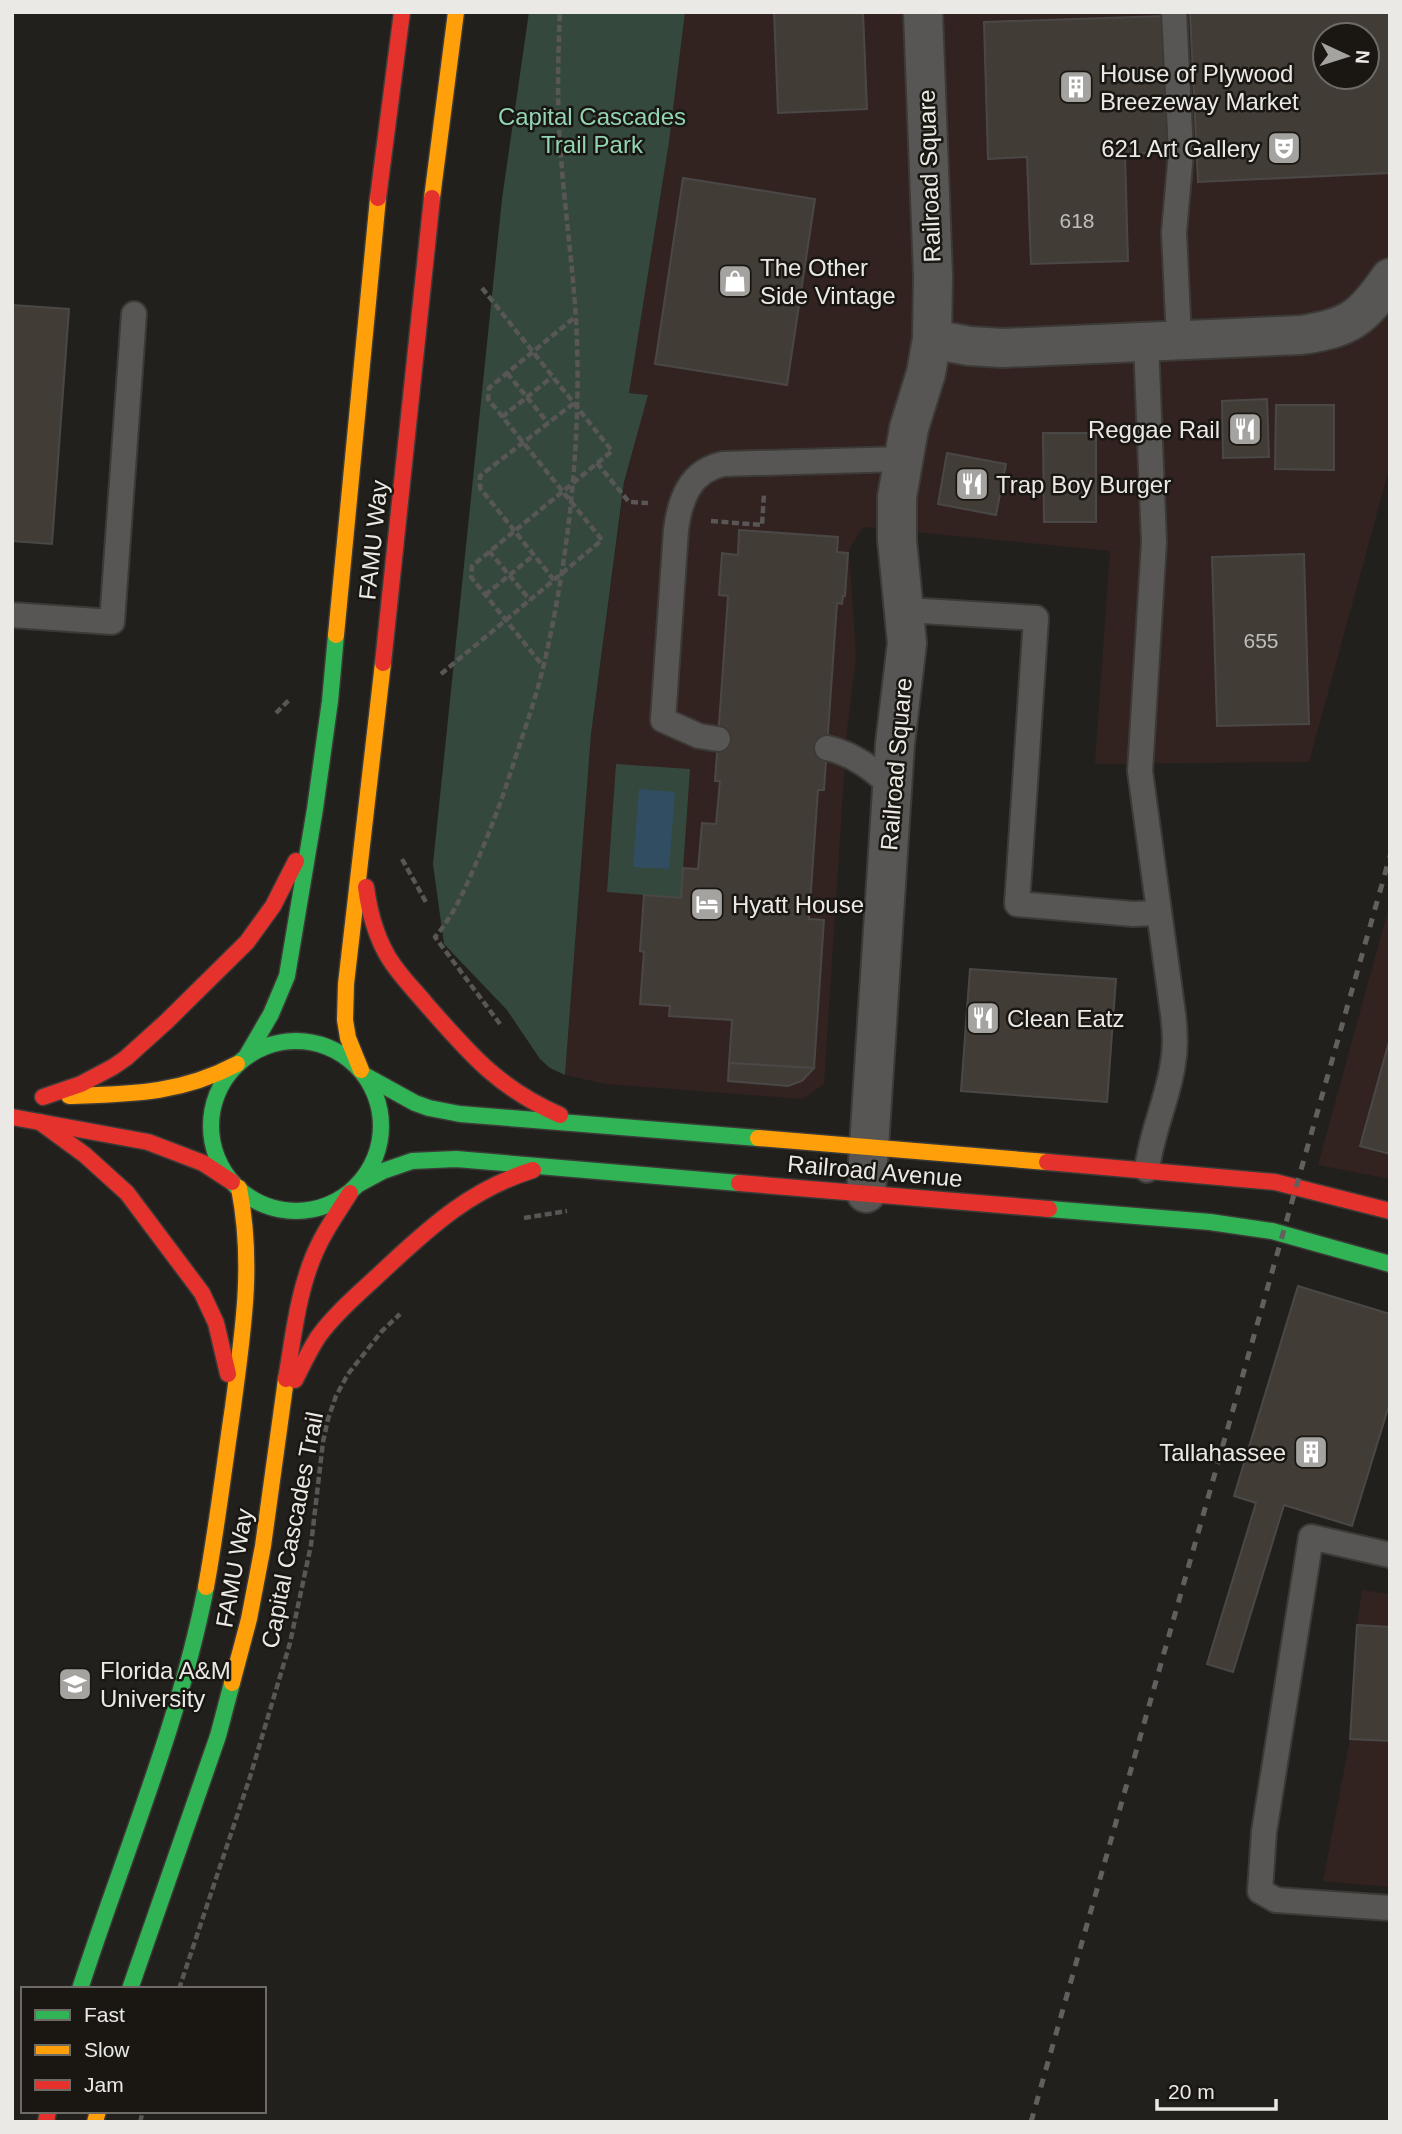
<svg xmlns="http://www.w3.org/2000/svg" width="1402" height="2134" font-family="Arial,sans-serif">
	<rect width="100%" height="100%" fill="#22201d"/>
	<g fill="#322220" fill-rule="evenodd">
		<path d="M685 12H1390V466L1309 762 1095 764 1110 551 863 527 849 549 856 657 847 731 824 1084 803 1099 605 1084 565 1075 591 734 625 479 647 395 629 393 669 142ZM1325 35H1367V77H1325Z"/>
		<polygon points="1390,903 1390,1179 1318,1165"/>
		<polygon points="1362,1590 1390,1594 1390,1887 1323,1881 1350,1739 1357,1625"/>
	</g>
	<g fill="#35483e">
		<polygon points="529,12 685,12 669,142 629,393 648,395 624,482 591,734 565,1075 550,1068 540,1059 507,1010 444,944 433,864 502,199"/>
		<polygon points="616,764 690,769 681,898 607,892"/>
	</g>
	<polygon fill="#314d62" points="639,789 675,792 669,869 633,867"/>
	<g fill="#423c37" stroke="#4a4846" stroke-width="2" fill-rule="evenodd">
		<polygon points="774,12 863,12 867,109 778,113"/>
		<path d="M1190 12H1390V173L1198 182ZM1325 35H1367V77H1325Z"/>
		<polygon points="1163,16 1168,152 1125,154 1128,261 1031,264 1027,157 988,159 984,22"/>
		<polygon points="683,178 815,199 787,385 655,364"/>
		<polygon points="12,305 69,309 52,544 12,541"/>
		<polygon points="1267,399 1269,457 1223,458 1222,401"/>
		<polygon points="1276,405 1334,405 1334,470 1275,469"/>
		<polygon points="1043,433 1096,433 1096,522 1044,522"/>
		<polygon points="947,453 1006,464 996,515 938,504"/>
		<polygon points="739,530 838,537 837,552 848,553 845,596 843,596 842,604 837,603 824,790 818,790 809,919 824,920 814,1068 729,1063 732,1020 669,1016 670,1006 640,1004 644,952 640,951 644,895 681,898 683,868 698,869 702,823 716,824 720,781 715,781 728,596 719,595 722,553 738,555"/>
		<polygon points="1304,554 1309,724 1217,726 1212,557"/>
		<polygon points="970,969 1116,979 1107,1102 961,1091"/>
		<polygon points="1390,1038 1390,1154 1360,1146"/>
		<polygon points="729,1063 814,1068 802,1081 788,1086 728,1081"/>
		<polygon points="1298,1286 1390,1314 1390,1402 1352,1526 1284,1505 1233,1672 1207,1664 1256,1503 1234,1496"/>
		<polygon points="1357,1625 1390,1627 1390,1741 1350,1739"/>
	</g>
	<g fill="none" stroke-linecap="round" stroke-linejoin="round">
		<g stroke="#3c3a37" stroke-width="28">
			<g id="lane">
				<polyline points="1174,12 1181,153 1174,232 1179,341"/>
				<path d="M1146 342 1154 542 1140 771 1173 1014C1175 1030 1176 1047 1173 1063 1168 1099 1151 1133 1147 1170"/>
				<polyline points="906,610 1036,618 1017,904 1133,914 1159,913"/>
				<polyline points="12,615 112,622 134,314"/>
				<path d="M718 739 699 736 663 720 676 530C680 499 690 471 723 464L902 459"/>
				<path d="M827 748C854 754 872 769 892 786"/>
				<polyline points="1390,1555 1311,1537 1264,1832 1260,1891 1276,1900 1390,1908"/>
			</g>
		</g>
		<g stroke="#3c3a37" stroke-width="42">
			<g id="street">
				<path d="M932 339 969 346 1003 348 1301 335C1349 328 1362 319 1390 278"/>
				<polyline points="866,1193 895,744 907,643 897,540 897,497 909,428 926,373 932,339 933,276 923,12"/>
			</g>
		</g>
		<g stroke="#3c3a37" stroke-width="19">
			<g id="fast">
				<circle cx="296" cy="1126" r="85"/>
				<polyline points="246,1057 271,1014 287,976 315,809 330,701 336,635"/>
				<polyline points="366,1076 415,1103 429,1108 460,1114 758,1138"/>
				<polyline points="357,1185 383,1171 412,1161 456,1159 739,1183"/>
				<polyline points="1049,1209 1210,1222 1272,1231 1390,1264"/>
				<path d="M80 1989C123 1856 179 1725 206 1587"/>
				<polyline points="130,1989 218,1736 232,1683"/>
			</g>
		</g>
		<g stroke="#3c3a37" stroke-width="19">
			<g id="slow">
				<polyline points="432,198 456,12"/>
				<polyline points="336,635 378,198"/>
				<polyline points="361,1070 348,1038 345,1020 346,984 383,663"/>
				<path d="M69 1096C131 1094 180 1094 237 1064"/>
				<polyline points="758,1138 1047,1162"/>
				<path d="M206 1587C217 1527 224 1467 233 1407 243 1331 254 1264 239 1188"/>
				<polyline points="232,1683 249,1619 263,1546 286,1379"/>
				<polyline points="95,2122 98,2111"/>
			</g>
		</g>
		<g stroke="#3c3a37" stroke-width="19">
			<g id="jam">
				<polyline points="378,198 402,12"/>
				<polyline points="383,663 432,198"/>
				<path d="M366 887C369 910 375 933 386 953 396 972 412 987 426 1004 469 1053 498 1088 560 1115"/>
				<polyline points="43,1097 81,1084 113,1067 126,1058 167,1021 247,942 273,906 296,861"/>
				<polyline points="12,1117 148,1142 203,1163 232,1182"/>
				<polyline points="40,1122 85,1155 127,1193 202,1293 216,1323 228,1374"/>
				<polyline points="1047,1162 1275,1182 1390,1211"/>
				<polyline points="739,1183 1049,1209"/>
				<path d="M286 1379C293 1340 297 1298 312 1260 321 1236 336 1215 350 1193"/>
				<path d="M295 1380C302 1366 309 1351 318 1337 337 1311 363 1290 386 1268 432 1225 472 1189 533 1170"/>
				<polyline points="46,2122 48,2111"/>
			</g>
		</g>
		<g stroke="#585756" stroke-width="4.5" stroke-dasharray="7 3.5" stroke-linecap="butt">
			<polyline points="482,288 612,451 472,566 471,577 543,666"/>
			<polyline points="507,373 548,423"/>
			<polyline points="502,417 552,377"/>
			<polyline points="597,463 629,502 648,503"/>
			<polyline points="711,521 762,525 764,494"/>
			<polyline points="489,551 530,600"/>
			<polyline points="554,580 480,488 480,476 574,403"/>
			<polyline points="485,595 534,555"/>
			<polyline points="441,674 602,540 488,399 489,388 575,317"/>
			<polyline points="276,713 289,700"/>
			<polyline points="402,859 427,904"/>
			<path d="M500 1024 435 937C453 916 463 893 474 868 489 834 502 800 513 765 524 731 536 698 544 664 570 552 582 432 576 318 572 260 564 202 560 144 557 100 558 56 560 12"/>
			<polyline points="524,1218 567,1211"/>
			<polyline points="179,1989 250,1777 290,1643 311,1545 323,1442 328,1419 336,1396 348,1374 382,1331 400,1314"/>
			<polyline points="140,2122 143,2111"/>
		</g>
		<use href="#lane" stroke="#585654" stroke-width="24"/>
		<use href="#street" stroke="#585654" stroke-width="38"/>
		<use href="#fast" stroke="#30b455" stroke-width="16"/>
		<use href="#slow" stroke="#ff9f0a" stroke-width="16"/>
		<use href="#jam" stroke="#e5322d" stroke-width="16"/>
		<polyline stroke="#61605e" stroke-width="5" stroke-dasharray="9 9" stroke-linecap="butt" points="1031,2122 1390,856"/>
	</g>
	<defs>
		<g id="building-square" transform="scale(1.75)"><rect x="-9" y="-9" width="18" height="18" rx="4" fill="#a5a3a0" stroke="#1a1712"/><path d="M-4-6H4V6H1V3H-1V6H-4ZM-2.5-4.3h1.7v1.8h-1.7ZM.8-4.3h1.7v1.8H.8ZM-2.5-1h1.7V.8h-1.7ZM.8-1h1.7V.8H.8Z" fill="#fff"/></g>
		<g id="theatre-square" transform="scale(1.75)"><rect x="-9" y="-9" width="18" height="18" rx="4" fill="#a5a3a0" stroke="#1a1712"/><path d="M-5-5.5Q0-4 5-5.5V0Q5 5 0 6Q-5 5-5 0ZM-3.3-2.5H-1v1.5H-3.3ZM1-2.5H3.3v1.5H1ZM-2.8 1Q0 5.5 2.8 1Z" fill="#fff"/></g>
		<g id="shop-square" transform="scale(1.75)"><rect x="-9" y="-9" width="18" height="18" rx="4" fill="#a5a3a0" stroke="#1a1712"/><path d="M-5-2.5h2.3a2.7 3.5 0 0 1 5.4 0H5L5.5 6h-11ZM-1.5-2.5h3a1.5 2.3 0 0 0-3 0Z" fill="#fff"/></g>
		<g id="restaurant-square" transform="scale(1.75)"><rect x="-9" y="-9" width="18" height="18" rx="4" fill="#a5a3a0" stroke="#1a1712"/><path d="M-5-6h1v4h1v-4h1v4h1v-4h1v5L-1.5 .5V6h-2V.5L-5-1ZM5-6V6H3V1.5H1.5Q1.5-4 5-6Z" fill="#fff"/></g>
		<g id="hotel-square" transform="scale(1.75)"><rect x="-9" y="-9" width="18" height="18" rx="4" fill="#a5a3a0" stroke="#1a1712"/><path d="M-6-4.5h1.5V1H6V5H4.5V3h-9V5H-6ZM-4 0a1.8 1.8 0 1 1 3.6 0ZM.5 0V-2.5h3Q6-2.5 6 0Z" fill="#fff"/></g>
		<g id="university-square" transform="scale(1.75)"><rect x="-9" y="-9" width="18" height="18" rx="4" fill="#a5a3a0" stroke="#1a1712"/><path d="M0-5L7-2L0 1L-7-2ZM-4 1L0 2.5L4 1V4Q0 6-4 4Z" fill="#fff"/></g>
	</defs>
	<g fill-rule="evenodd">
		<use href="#building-square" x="1076" y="87"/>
		<use href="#theatre-square" x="1284" y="148"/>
		<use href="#shop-square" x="735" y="281"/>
		<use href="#restaurant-square" x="1245" y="429"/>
		<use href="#restaurant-square" x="972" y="484"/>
		<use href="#hotel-square" x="707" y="904"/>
		<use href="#restaurant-square" x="983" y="1018"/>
		<use href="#building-square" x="1311" y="1452"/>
		<use href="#university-square" x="75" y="1684"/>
	</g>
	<g text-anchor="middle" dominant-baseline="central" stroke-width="5" stroke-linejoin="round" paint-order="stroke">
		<g font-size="21" fill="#c1beba">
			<text x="1077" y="220">618</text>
			<text x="1261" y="640">655</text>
		</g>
		<g font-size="24" fill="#ebe9e6" stroke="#1a1712" text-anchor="start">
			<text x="1100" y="73">House of Plywood<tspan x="1100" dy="28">Breezeway Market</tspan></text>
			<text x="1260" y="148" text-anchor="end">621 Art Gallery</text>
			<text x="760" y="267">The Other<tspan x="760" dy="28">Side Vintage</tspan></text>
			<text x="1220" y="429" text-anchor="end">Reggae Rail</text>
			<text x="996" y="484">Trap Boy Burger</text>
			<text x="732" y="904">Hyatt House</text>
			<text x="1007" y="1018">Clean Eatz</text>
			<text x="1286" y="1452" text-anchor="end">Tallahassee</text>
			<text x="100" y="1670">Florida A&amp;M<tspan x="100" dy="28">University</tspan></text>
		</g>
		<g font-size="24" fill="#92d5b3" stroke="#1a1712">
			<text x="592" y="116">Capital Cascades<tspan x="592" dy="28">Trail Park</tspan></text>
		</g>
		<g font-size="24" fill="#ebe9e6" stroke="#1a1712">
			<text transform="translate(929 176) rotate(-92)">Railroad Square</text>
			<text transform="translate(373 540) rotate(-84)">FAMU Way</text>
			<text transform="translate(896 764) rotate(-85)">Railroad Square</text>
			<text transform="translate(875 1171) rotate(5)">Railroad Avenue</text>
			<text transform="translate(292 1530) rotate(-79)">Capital Cascades Trail</text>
			<text transform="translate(234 1568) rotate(-80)">FAMU Way</text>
		</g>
	</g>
	<rect width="1402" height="2134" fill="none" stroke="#ebe9e6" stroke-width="28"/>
	<rect x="21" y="1987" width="245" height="126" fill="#1a1712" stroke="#6e6b67" stroke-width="2"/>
	<rect x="35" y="2010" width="35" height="10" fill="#30b455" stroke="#6e6b67" stroke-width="2"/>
	<text x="84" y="2022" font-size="21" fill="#ebe9e6">Fast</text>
	<rect x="35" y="2045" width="35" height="10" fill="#ff9f0a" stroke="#6e6b67" stroke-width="2"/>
	<text x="84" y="2057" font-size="21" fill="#ebe9e6">Slow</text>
	<rect x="35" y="2080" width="35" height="10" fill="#e5322d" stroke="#6e6b67" stroke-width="2"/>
	<text x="84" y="2092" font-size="21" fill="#ebe9e6">Jam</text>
	<g transform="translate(1346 56) rotate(94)"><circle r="33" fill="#1a1712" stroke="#6e6b67" stroke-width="2"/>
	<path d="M0-5L12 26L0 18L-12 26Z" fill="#a5a3a0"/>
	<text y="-10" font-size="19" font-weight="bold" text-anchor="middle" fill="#ebe9e6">N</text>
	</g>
	<path d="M1157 2099v10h119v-10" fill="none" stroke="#ebe9e6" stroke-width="3.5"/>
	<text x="1168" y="2099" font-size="21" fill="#ebe9e6" stroke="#1a1712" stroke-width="5" paint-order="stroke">20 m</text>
</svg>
